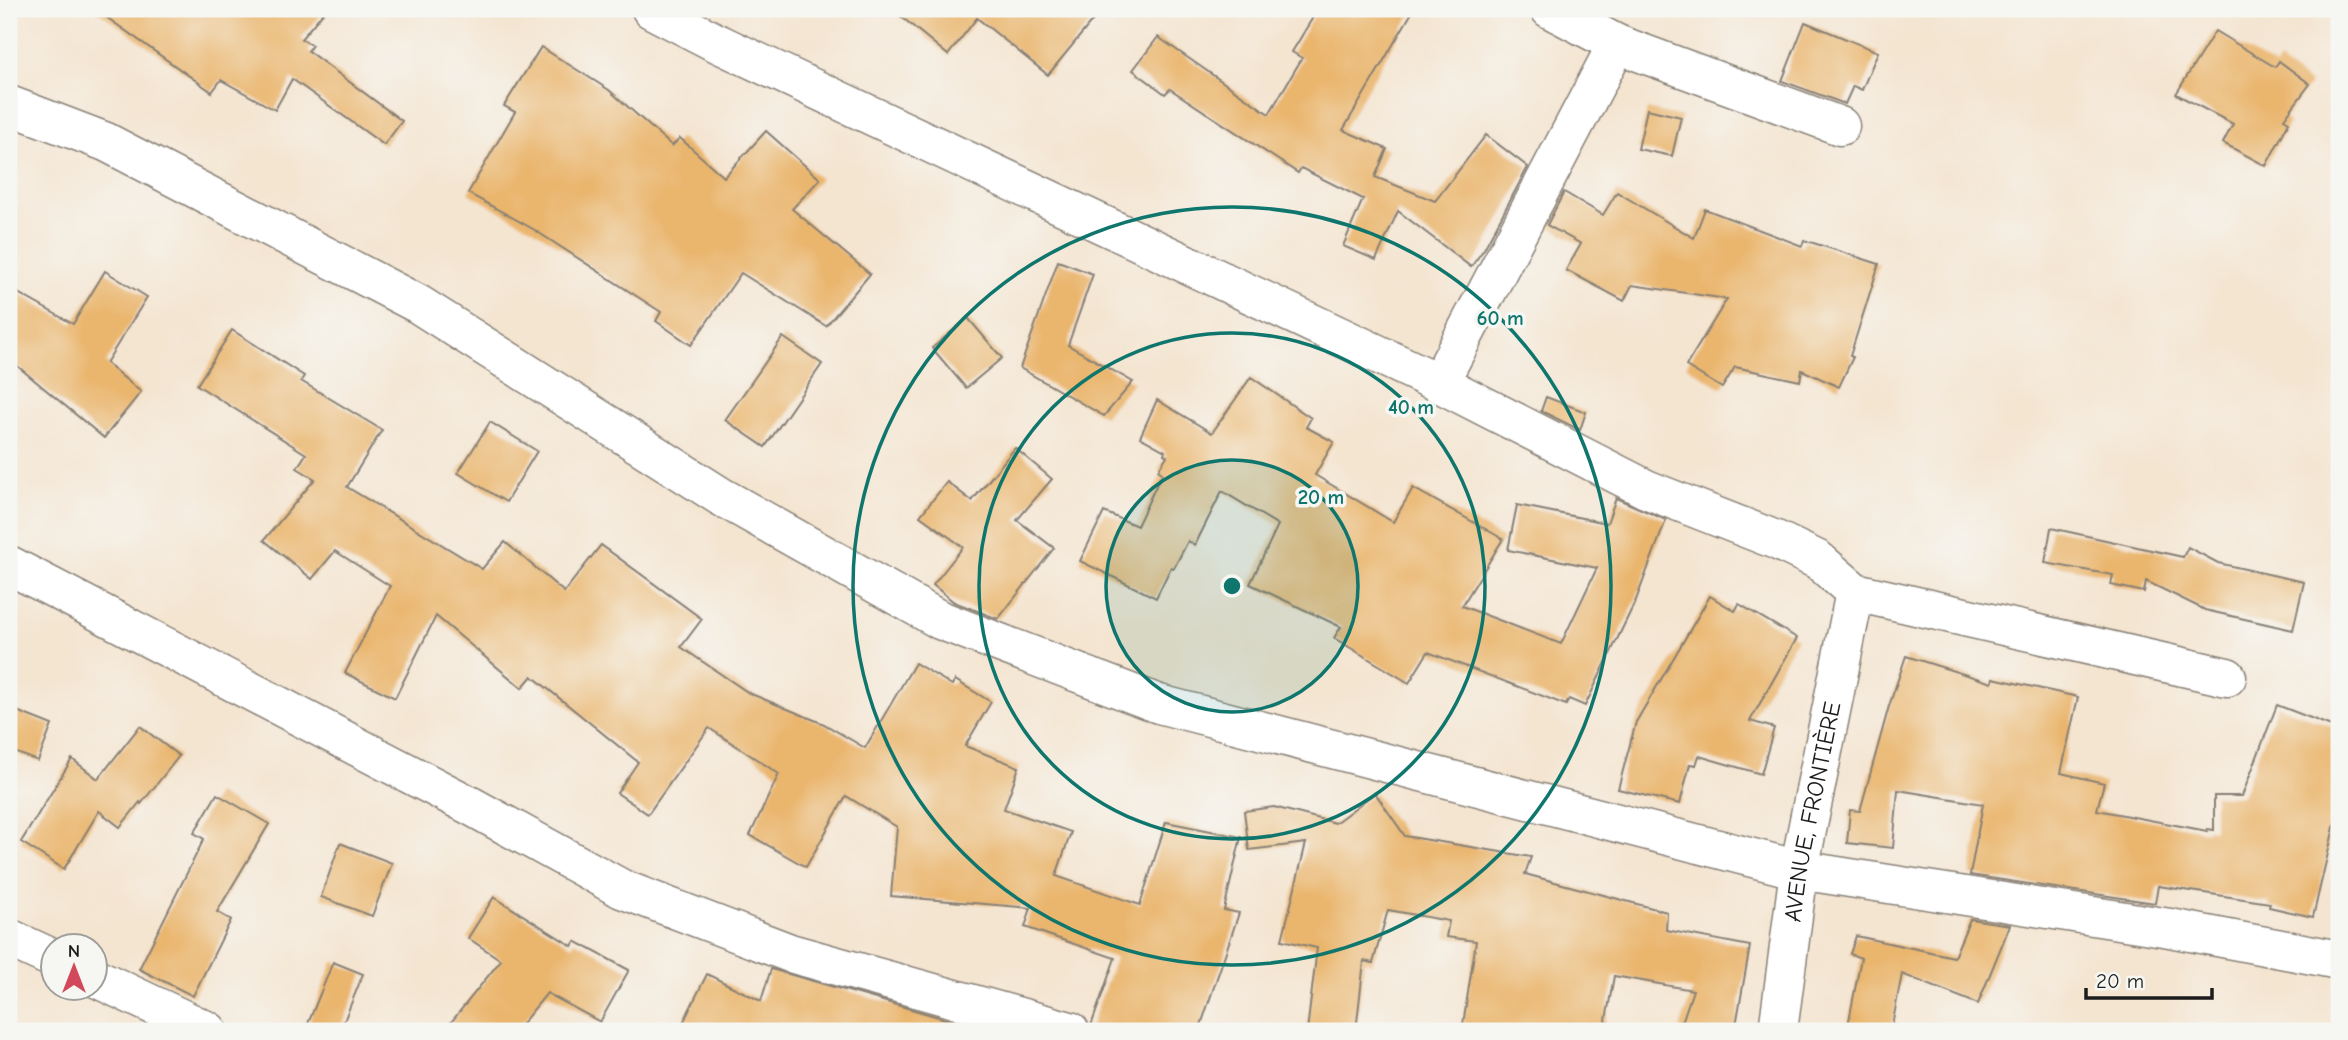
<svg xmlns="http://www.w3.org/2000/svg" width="2348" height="1040" font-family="'Comic Neue',sans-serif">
	<rect width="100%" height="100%" fill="#f6f6f2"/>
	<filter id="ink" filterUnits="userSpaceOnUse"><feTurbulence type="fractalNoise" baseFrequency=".0143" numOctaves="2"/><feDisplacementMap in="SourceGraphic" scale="14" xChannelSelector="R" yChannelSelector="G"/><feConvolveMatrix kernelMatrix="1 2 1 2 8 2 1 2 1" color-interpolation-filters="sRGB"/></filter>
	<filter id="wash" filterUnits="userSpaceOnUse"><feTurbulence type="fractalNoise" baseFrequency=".00686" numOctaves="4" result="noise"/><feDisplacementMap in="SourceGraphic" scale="28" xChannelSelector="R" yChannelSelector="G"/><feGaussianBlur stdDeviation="1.57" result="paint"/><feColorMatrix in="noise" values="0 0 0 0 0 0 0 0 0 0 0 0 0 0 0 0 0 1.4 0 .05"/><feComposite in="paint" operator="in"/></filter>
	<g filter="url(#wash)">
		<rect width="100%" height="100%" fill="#f4e5d1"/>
		<g id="blocks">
			<g fill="#eab66e">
				<polygon points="95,9 326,9 301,39 312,45 308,51 402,121 384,145 292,79 275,110 221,80 212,92"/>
				<polygon points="892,9 1102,9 1048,75 977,18 948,55"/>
				<polygon points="1318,9 1414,9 1343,130 1387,149 1375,177 1435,201 1486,135 1528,167 1484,249 1471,267 1398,211 1376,260 1343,246 1363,199 1301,168 1298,173 1170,89 1165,94 1133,70 1158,37 1269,114 1302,58 1292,52"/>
				<polygon points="1805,22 1878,52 1862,90 1853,86 1845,104 1782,81"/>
				<polygon points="2215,31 2275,67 2279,61 2310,84 2284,119 2289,122 2266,166 2223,143 2233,124 2176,94"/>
				<polygon points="541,47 609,90 672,146 680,138 724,177 766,131 820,179 792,209 870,274 826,326 741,273 691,345 656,321 661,312 533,229 468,193 515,112 504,106"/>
				<polygon points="1647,109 1681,117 1672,156 1638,149"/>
				<polygon points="1564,192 1603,215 1617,192 1694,238 1705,209 1802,246 1804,240 1879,264 1850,356 1853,357 1839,387 1802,370 1800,381 1735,367 1722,388 1686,366 1727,299 1632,285 1624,301 1566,270 1581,244 1547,225"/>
				<polygon points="1058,261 1093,274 1068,345 1133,382 1104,416 1020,368"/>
				<polygon points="105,271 147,297 106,363 141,392 104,438 9,359 9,288 73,324"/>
				<polygon points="968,318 1002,358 966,388 932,348"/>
				<polygon points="232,330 304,376 301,381 382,430 347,487 482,569 505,542 564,592 601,545 702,619 681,647 749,693 824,724 865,748 915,663 952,685 955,680 991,702 965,746 1019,767 1004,809 1071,832 1056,876 1140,905 1166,822 1241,837 1224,910 1239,913 1199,1031 1091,1031 1091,1026 1115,958 1025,927 1031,908 891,896 897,827 846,796 806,867 750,835 779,774 709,728 648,814 617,793 638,762 532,676 522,688 436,616 395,698 345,673 390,586 335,551 312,579 264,540 315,479 297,468 306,454 197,385"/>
				<polygon points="783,337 822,364 765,447 725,420"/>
				<polygon points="1251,377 1311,418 1306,427 1334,442 1315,475 1393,522 1413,488 1503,539 1462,606 1561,644 1597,568 1508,550 1517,505 1607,523 1616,498 1666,520 1636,600 1585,706 1569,699 1566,705 1428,652 1409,683 1334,638 1341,627 1250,584 1278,525 1222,491 1195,545 1188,541 1174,568 1171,567 1156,598 1080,561 1104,512 1137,526 1162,473 1158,470 1167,456 1164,454 1165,451 1140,437 1157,400 1212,433"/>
				<polygon points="1546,397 1586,412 1580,430 1541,411"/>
				<polygon points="490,422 537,451 506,502 458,473"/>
				<polygon points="1015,448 1052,479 1017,520 1054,548 998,619 954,602 933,585 963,547 920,516 947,482 972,501"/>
				<polygon points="2051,528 2183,557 2188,547 2218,563 2304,582 2293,630 2205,610 2146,581 2144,592 2111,585 2113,575 2045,563"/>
				<polygon points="1710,596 1735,611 1739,604 1797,638 1750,721 1774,728 1761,774 1699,756 1696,765 1690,764 1680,804 1618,789 1636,722"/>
				<polygon points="1906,656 1992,683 1993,678 2078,697 2061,773 2104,783 2097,810 2207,831 2207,829 2214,830 2214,796 2242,796 2277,705 2339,729 2339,806 2313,917 2269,907 2270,903 2158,886 2155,903 1970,875 1983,804 1898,790 1893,848 1847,843 1850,810 1860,811 1889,706"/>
				<polygon points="9,708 52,725 38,761 9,750"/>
				<polygon points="140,726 179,756 141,804 140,802 120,827 99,811 64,869 21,842 72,759 98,779"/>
				<polygon points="1375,793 1405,836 1531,857 1525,874 1667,912 1666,930 1750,946 1735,1031 1679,1031 1693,990 1614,976 1604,1031 1462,1031 1476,941 1446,937 1449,921 1388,910 1373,963 1364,961 1356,1031 1307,1031 1317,948 1282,940 1306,843 1249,850 1244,811 1274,807 1335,823"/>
				<polygon points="217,794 269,824 217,912 231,920 193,996 139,969 204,839 194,833"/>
				<polygon points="340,843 392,863 372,916 321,897"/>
				<polygon points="494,897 572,946 575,941 629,970 600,1022 547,993 516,1031 444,1031 501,960 468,938"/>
				<polygon points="1970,919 2010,925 1978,1004 1902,974 1891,1031 1847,1031 1861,958 1850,954 1856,936 1954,957"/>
				<polygon points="333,962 363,974 340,1031 305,1031"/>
				<polygon points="771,969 956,1022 968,1026 967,1031 679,1031 707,974 761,1001"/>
			</g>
		</g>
	</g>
	<g filter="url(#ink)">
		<use href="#blocks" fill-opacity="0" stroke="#888076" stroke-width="2"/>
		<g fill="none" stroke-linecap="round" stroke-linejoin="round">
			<g stroke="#888076" stroke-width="41">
				<g id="street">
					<polyline points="651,9 713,41 1439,383 1646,489 1776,540 1818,560 1855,592 2227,677"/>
					<polyline points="1550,9 1617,44 1840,126"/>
					<polyline points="9,105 106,142 418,304 720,496 940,620 1159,704 1799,870 2170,928 2339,960"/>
					<polyline points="1439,383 1617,44"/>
					<polyline points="9,565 471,806 622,889 790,953 1070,1031"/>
					<polyline points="9,938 52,958"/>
					<polyline points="94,977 208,1031"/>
					<path id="s1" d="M1778 1031 1799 870 1855 592"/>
				</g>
			</g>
			<use href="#street" stroke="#fff" stroke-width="38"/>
		</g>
	</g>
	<circle cx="1232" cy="586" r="126" fill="#0f766e" fill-opacity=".12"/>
	<g fill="none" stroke="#0f766e" stroke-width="3.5">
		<circle cx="1232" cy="586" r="126"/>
		<circle cx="1232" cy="586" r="253"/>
		<circle cx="1232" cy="586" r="379"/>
	</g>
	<g text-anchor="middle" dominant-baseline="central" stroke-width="7" stroke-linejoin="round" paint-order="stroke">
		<g font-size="24" fill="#1c1c1c" stroke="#f6f6f2">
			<text stroke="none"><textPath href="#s1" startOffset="222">AVENUE, FRONTIÈRE</textPath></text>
		</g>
	</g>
	<circle cx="1232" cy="586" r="10" fill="#0f766e" stroke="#f6f6f2" stroke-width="3.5"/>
	<g font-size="21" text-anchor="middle" font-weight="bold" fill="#0f766e" stroke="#f6f6f2" stroke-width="7" stroke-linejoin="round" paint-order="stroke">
		<text x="1500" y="325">60 m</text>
		<text x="1411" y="414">40 m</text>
		<text x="1321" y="504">20 m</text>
	</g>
	<rect width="2348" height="1040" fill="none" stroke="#f6f6f2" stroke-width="35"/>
	<g transform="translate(74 967)"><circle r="33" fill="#f6f6f2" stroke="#9f9f9c" stroke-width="2"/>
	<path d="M0-5L12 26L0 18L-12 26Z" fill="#d1495b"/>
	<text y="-10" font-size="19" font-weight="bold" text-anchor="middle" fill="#1c1c1c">N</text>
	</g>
	<path d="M2086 988v10h126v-10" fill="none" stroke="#1c1c1c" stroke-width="3.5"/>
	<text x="2096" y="988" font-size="21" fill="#1c1c1c" stroke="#f6f6f2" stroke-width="5" paint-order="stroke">20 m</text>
</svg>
